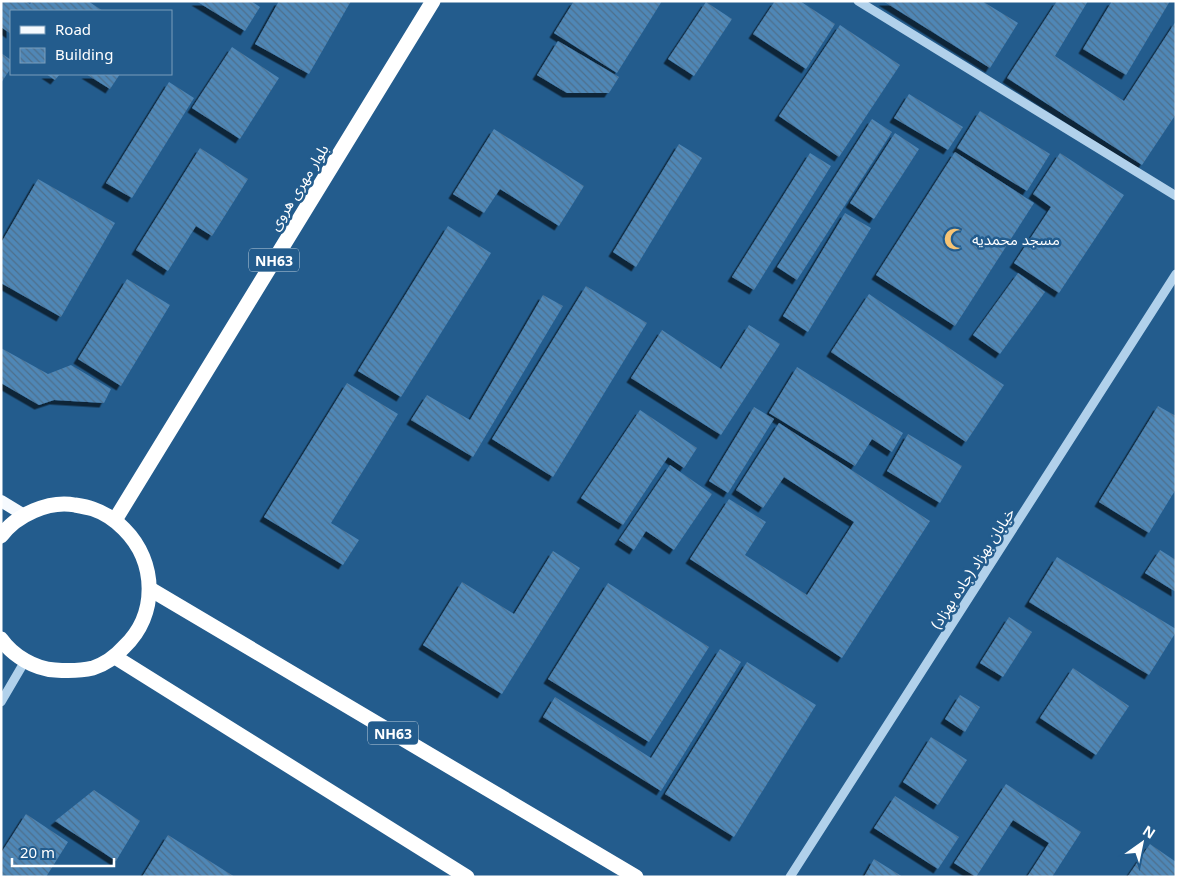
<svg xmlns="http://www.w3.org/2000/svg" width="1177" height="878" font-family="'Noto Sans','Noto Sans Arabic',sans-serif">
	<defs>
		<pattern id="building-back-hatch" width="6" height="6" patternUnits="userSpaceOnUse" patternTransform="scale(1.25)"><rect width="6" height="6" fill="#5087b6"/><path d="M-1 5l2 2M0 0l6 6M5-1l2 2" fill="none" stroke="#4e6f8c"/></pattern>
		<filter id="shadow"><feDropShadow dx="-4.5" dy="4.5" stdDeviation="0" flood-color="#0009"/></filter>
	</defs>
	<rect width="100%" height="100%" fill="#235c8d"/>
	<g fill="url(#building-back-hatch)" filter="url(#shadow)">
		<polygon points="1,1 25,1 30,4 32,1 88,1 103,11 11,11 11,34 1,27"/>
		<polygon points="196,1 251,1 260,7 245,31"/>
		<polygon points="279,1 351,1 309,74 255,44"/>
		<polygon points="574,1 662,1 617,73 554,33"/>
		<polygon points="775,1 800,1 835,24 806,69 753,34"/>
		<polygon points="883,1 982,1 1018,23 990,68"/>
		<polygon points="1057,1 1088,1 1055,56 1124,101 1176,21 1176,114 1142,165 1007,78"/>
		<polygon points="1112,1 1170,1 1126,75 1083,49"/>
		<polygon points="706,2 732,19 694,76 668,59"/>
		<polygon points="840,25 900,65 839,157 779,116"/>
		<polygon points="558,41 619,77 609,93 567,93 537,75"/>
		<polygon points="232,47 279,78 240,139 192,108"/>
		<polygon points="1,53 11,60 11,68 1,83"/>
		<polygon points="46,74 60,74 55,80"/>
		<polygon points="86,74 120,74 110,89"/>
		<polygon points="169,82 194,98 132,198 106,183"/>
		<polygon points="909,94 963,127 948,150 894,118"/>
		<polygon points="980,111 1050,154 1027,191 957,148"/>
		<polygon points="872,119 892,132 797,280 777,267"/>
		<polygon points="494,129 584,186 559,226 500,189 484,213 453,194"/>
		<polygon points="895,133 919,149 874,219 850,203"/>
		<polygon points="679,144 702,158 636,267 613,252"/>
		<polygon points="200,148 248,179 212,236 196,226 168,271 136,250"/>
		<polygon points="955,152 1034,203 955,326 876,275"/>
		<polygon points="810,153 831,166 754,290 732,277"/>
		<polygon points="1060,153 1124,195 1059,293 1014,263 1051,207 1033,194"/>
		<polygon points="38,179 115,223 61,317 1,283 1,243"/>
		<polygon points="845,213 871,228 808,332 783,316"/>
		<polygon points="448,226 491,253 401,397 358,371"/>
		<polygon points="1018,273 1045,292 1000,354 973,335"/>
		<polygon points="127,279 170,305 121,386 78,359"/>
		<polygon points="586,286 647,323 553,477 492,439"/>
		<polygon points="869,294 1004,385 966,442 831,352"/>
		<polygon points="543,295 563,306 473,457 411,420 427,395 470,420"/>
		<polygon points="749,325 780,344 721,435 631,378 662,330 721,369"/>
		<polygon points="1,348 48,374 71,365 111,389 104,403 54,400 39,405 1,383"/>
		<polygon points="797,367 903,433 892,452 872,439 855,466 769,413"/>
		<polygon points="347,383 398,414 331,523 359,540 343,565 264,517"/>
		<polygon points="1158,406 1176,416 1176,489 1149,533 1099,502"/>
		<polygon points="754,407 774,419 728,493 709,481"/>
		<polygon points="640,410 697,448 684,468 668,457 623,525 581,498"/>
		<polygon points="779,423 930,521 842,658 690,559 729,499 766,522 745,555 807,595 854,522 784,477 763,508 736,490"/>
		<polygon points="908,434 962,466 940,503 887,471"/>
		<polygon points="670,465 712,494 674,550 646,531 634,550 619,540"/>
		<polygon points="1160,550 1176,560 1176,592 1145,573"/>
		<polygon points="553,551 580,568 502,694 423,645 462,582 514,614"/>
		<polygon points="1057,557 1176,629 1176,632 1149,675 1029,602"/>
		<polygon points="608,583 709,647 649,742 548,679"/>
		<polygon points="1009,617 1032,632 1003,677 980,663"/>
		<polygon points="720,649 741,662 661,791 543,717 555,697 651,758"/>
		<polygon points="747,662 816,705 734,837 665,794"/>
		<polygon points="1073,668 1129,706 1096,755 1040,718"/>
		<polygon points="960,695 980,707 965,732 945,719"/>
		<polygon points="931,737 967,760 938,805 903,782"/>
		<polygon points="1006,784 1081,832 1052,877 1027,877 1049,843 1013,820 976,877 954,863"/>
		<polygon points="94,790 140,821 116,861 55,821"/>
		<polygon points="895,796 959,837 938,869 874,828"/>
		<polygon points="26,814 68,842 46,877 1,877 1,853"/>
		<polygon points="168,835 235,877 142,877"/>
		<polygon points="1150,844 1176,862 1176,877 1128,876"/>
		<polygon points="874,859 903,877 864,877"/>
	</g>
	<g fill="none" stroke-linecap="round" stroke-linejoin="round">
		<g stroke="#b1d1eb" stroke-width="9">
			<polyline points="858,1 1176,196"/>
			<polyline points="1,702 25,661"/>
			<polyline points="790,877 1176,274"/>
		</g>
		<polyline stroke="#f6fafe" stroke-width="12" points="1,501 24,515"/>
		<g stroke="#fff" stroke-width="15">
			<polyline points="115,520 433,1"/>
			<path d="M1 536C16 515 49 500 75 505 81 506 87 507 93 509 105 513 116 521 124 529 157 562 158 615 124 647 116 656 105 664 93 668 80 671 68 671 55 670 35 669 13 656 1 639"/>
			<polyline points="150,589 636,877"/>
			<polyline points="115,657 467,877"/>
		</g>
	</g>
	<defs>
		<g id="mosque-bare" transform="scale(1.725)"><path d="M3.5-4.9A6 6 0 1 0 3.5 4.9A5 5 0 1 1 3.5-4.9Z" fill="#f7c474" stroke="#235c8d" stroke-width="2.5" paint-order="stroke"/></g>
	</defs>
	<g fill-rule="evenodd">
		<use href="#mosque-bare" x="955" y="239"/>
	</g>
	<g text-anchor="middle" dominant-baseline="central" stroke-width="5" stroke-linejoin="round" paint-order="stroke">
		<g fill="#235c8d" stroke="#bdcedd" stroke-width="1">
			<rect x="249" y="248.5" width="50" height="23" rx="4"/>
			<rect x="368" y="721.5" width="50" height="23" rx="4"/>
		</g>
		<g font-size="14" font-weight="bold" fill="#fff">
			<text x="274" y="260">NH63</text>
			<text x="393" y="733">NH63</text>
		</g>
		<g font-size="15" fill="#fff" stroke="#235c8d">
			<text transform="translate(298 187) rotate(-58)">بلوار مهری هروی</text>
			<text transform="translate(972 568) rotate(-57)">خیابان بهزاد (جاده بهزاد)</text>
		</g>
		<g font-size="15" fill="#fff" stroke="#235c8d" text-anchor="start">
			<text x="972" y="239">مسجد محمدیه</text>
		</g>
	</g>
	<rect width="1177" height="878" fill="none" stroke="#ffffff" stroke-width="5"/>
	<rect x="10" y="10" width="162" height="65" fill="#235c8d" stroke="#7b9dbb"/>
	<rect x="20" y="26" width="25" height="8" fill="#f6fafe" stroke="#7b9dbb"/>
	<text x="55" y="35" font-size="15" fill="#ffffff">Road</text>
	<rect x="20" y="48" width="25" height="15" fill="url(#building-back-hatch)" stroke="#7b9dbb"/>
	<text x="55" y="60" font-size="15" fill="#ffffff">Building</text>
	<g transform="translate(1142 843) rotate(33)" stroke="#235c8d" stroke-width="4" paint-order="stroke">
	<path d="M0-4L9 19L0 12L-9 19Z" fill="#ffffff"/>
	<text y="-8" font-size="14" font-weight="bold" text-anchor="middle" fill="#ffffff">N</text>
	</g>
	<path d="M12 858v8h102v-8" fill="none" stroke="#ffffff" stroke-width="2.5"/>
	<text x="20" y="858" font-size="15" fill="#ffffff" stroke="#235c8d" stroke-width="4" paint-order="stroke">20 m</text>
</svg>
